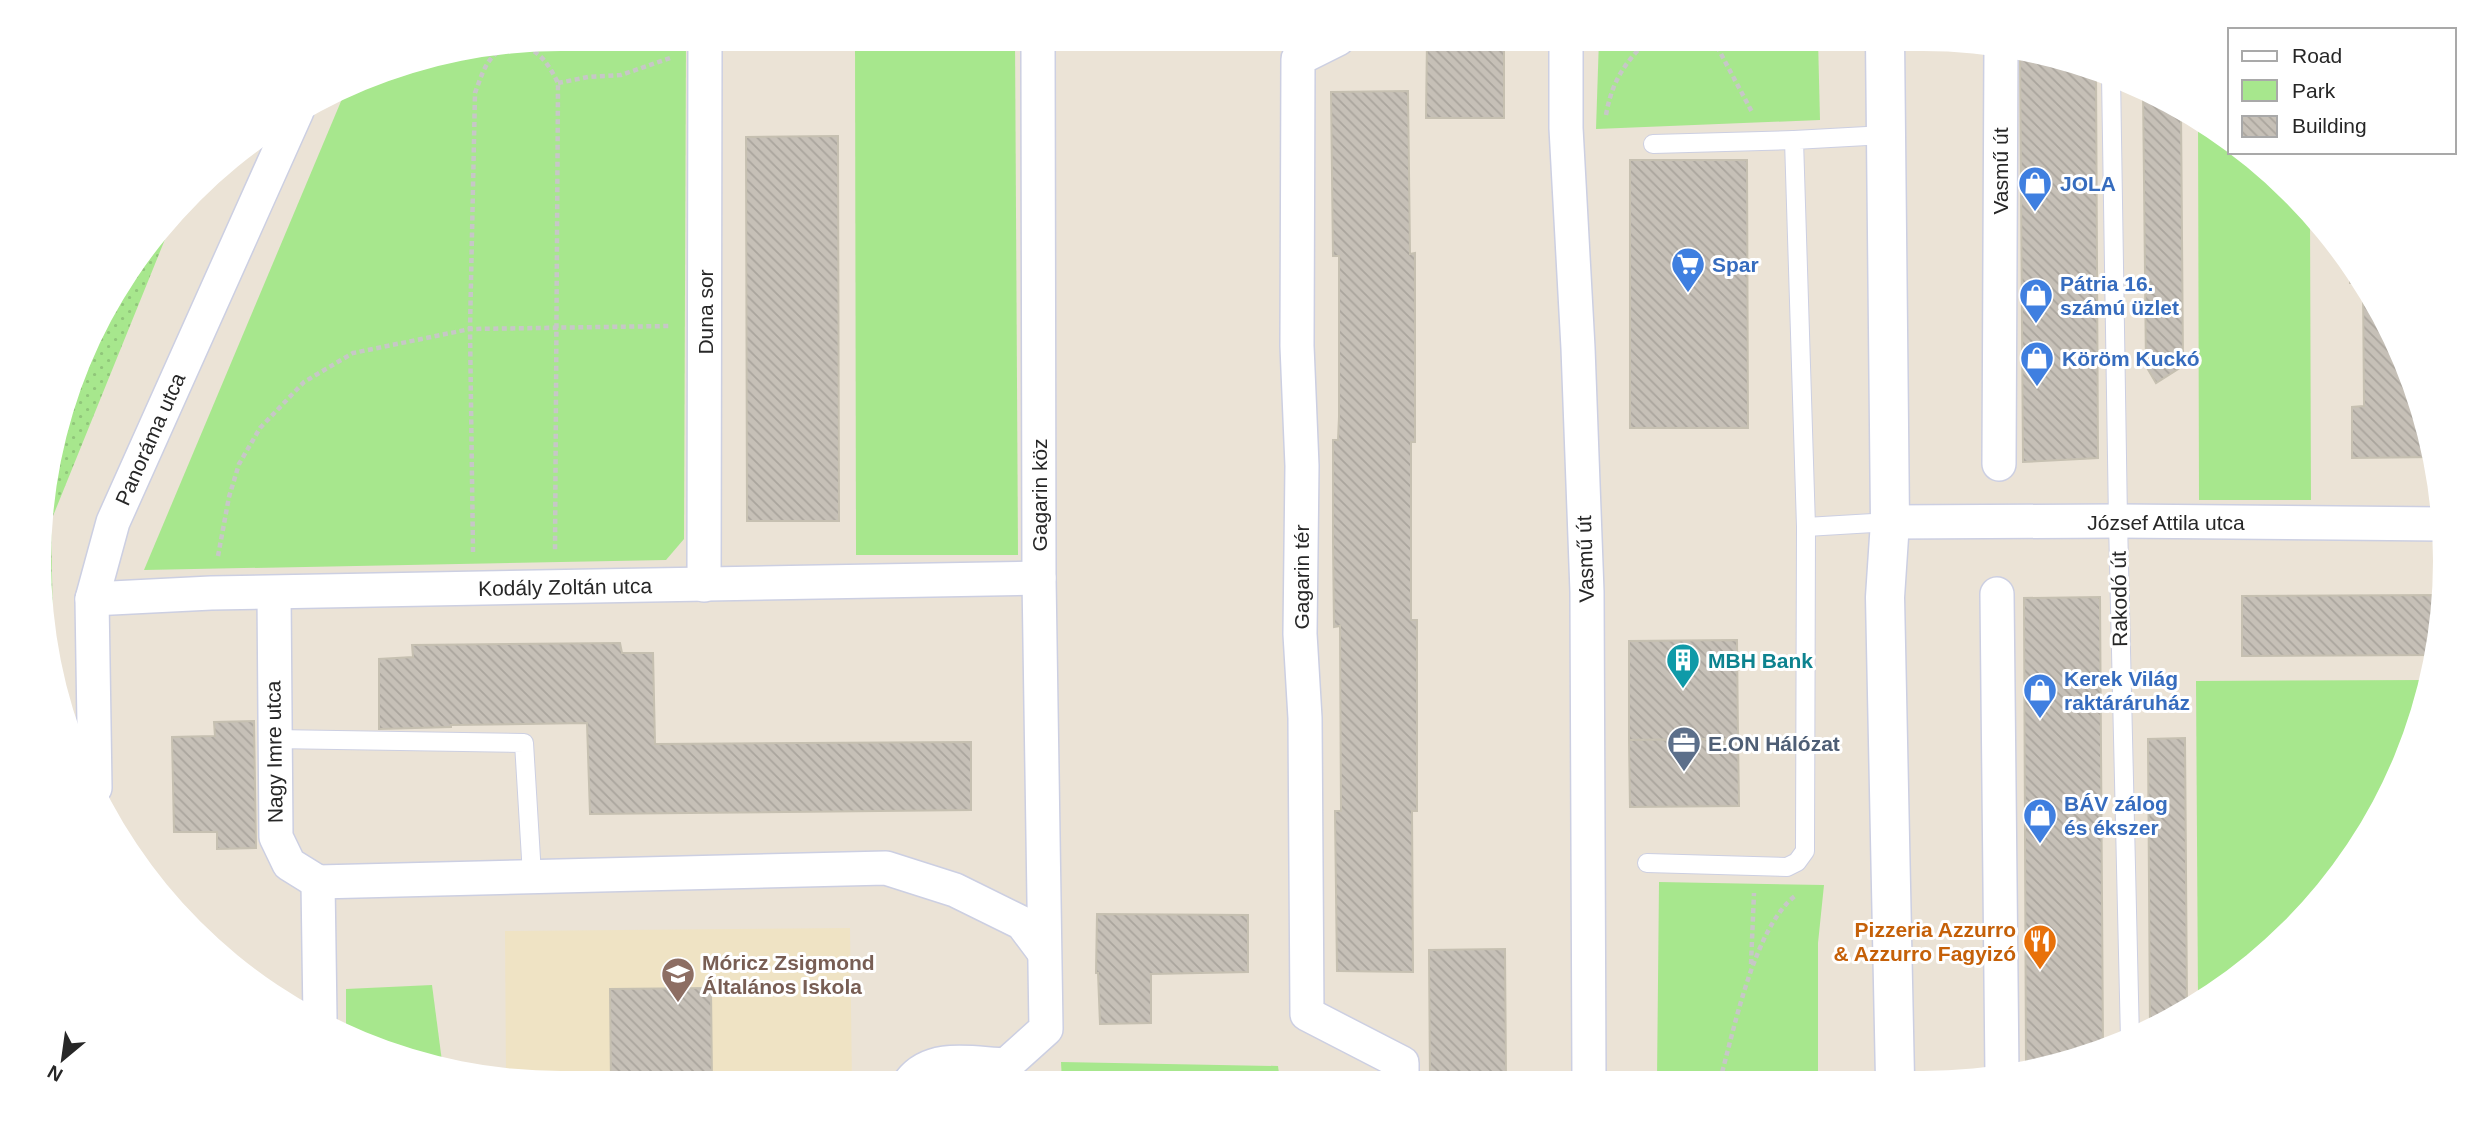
<svg xmlns="http://www.w3.org/2000/svg" width="2484" height="1122" font-family="Helvetica,sans-serif">
	<defs>
		<pattern id="grass-dots" width="8" height="8" patternUnits="userSpaceOnUse" patternTransform="scale(1.75)"><rect width="8" height="8" fill="#a7e78d"/><path d="M2 2h.1M6 6h.1" fill="none" stroke="#90c67a" stroke-width="1.8" stroke-linecap="round"/></pattern>
		<pattern id="building-back-hatch" width="6" height="6" patternUnits="userSpaceOnUse" patternTransform="scale(1.75)"><rect width="6" height="6" fill="#c6c0b7"/><path d="M-1 5l2 2M0 0l6 6M5-1l2 2" fill="none" stroke="#aaa59d"/></pattern>
	</defs>
	<rect width="100%" height="100%" fill="#ebe3d6"/>
	<polygon fill="#efe3c4" points="850,928 852,1083 561,1083 506,1078 505,931"/>
	<polygon fill="url(#grass-dots)" points="172,222 51,521 54,677 48,663 39,561 48,459 108,300"/>
	<g fill="#a7e78d">
		<polygon points="561,39 686,39 684,539 666,560 144,570 347,87 393,66"/>
		<polygon points="855,39 1015,39 1018,555 856,555"/>
		<polygon points="1599,39 1818,39 1820,120 1596,129"/>
		<polygon points="2198,118 2213,126 2230,141 2230,152 2245,152 2292,191 2310,212 2311,500 2199,500"/>
		<polygon points="2430,680 2406,761 2338,879 2241,975 2198,1000 2196,681"/>
		<polygon points="1659,882 1824,885 1818,943 1818,1080 1657,1080"/>
		<polygon points="432,985 443,1069 361,1044 346,1034 346,989"/>
		<polygon points="1061,1062 1278,1066 1280,1081 1062,1082"/>
	</g>
	<g fill="url(#building-back-hatch)" stroke="#c6c0b1" stroke-width="2">
		<polygon points="1427,39 1504,39 1504,118 1426,118"/>
		<polygon points="2020,48 2096,70 2098,458 2023,462"/>
		<polygon points="2143,89 2181,110 2183,366 2156,383 2146,366"/>
		<polygon points="1408,91 1410,254 1415,253 1415,442 1411,442 1411,620 1417,620 1417,811 1412,811 1413,972 1337,971 1335,811 1341,811 1340,626 1334,627 1333,542 1333,440 1338,440 1339,417 1339,256 1333,256 1331,92"/>
		<polygon points="838,136 839,521 747,521 746,137"/>
		<polygon points="1630,160 1747,160 1748,428 1630,428"/>
		<polygon points="2350,262 2357,270 2406,361 2435,457 2352,458 2352,407 2364,406 2363,283 2350,283"/>
		<polygon points="2442,595 2436,655 2242,656 2242,596"/>
		<polygon points="2100,597 2103,1049 2026,1070 2024,598"/>
		<polygon points="1737,640 1738,739 1629,740 1629,641"/>
		<polygon points="620,643 622,653 653,653 655,744 971,742 971,810 590,814 587,723 451,725 451,727 379,729 379,659 413,657 412,645"/>
		<polygon points="254,721 256,848 217,849 217,832 174,832 172,737 215,736 214,722"/>
		<polygon points="2185,738 2187,1007 2150,1028 2148,739"/>
		<polygon points="1738,739 1739,806 1630,807 1629,740"/>
		<polygon points="1097,914 1248,915 1248,972 1151,974 1151,1023 1100,1024 1098,973 1096,973"/>
		<polygon points="1505,949 1506,1081 1430,1081 1429,950"/>
		<polygon points="711,988 712,1083 611,1083 610,989"/>
	</g>
	<g fill="none" stroke-linecap="round" stroke-linejoin="round">
		<g stroke="#cccfe2" stroke-width="20">
			<g id="lane">
				<polyline points="2111,75 2118,521 2130,1040"/>
				<polyline points="1653,144 1794,140"/>
				<polyline points="1806,527 1890,522"/>
				<polyline points="274,739 524,743 532,875"/>
				<polyline points="1647,863 1787,867 1797,862 1805,851 1806,527 1794,140 1885,135"/>
			</g>
		</g>
		<g stroke="#cccfe2" stroke-width="36">
			<g id="street">
				<polyline points="1338,39 1298,59 1297,346 1302,466 1300,634 1305,718 1307,1014 1402,1063 1402,1081"/>
				<polyline points="1566,39 1566,128 1578,348 1587,592 1589,1080"/>
				<polyline points="1999,464 2001,46"/>
				<polyline points="1890,522 2118,521 2442,524"/>
				<polyline points="704,585 705,39"/>
				<polyline points="274,593 276,837 289,864 318,882"/>
				<polyline points="1997,594 2002,1076"/>
				<polyline points="92,599 211,593 1039,578"/>
				<polyline points="95,788 92,599 113,522 297,111"/>
				<polyline points="318,882 886,868 955,890 1022,923 1043,951"/>
				<polyline points="318,882 320,1018"/>
				<polyline points="1006,1065 1046,1029 1039,578 1038,39"/>
				<path d="M910 1082C932 1053 974 1064 1006 1065"/>
			</g>
		</g>
		<g stroke="#cccfe2" stroke-width="41">
			<polyline id="secondary" points="1885,39 1890,522 1885,597 1895,1079"/>
		</g>
		<g stroke="#c7c7c7" stroke-width="4.5" stroke-dasharray="5 3.5" stroke-linecap="butt">
			<polyline points="1713,39 1752,112"/>
			<polyline points="558,83 588,77 621,75 670,58"/>
			<path d="M1606 115C1612 81 1625 62 1649 39"/>
			<path d="M473 552 470 329 475 93C480 80 485 61 497 53 500 51 504 51 508 49 534 41 547 61 558 83L555 552"/>
			<polyline points="218,556 229,497 239,464 260,428 304,382 353,353 470,329 669,326"/>
			<polyline points="1751,964 1754,893"/>
			<path d="M1720 1080C1734 1030 1754 928 1795 896"/>
		</g>
		<use href="#lane" stroke="#fff" stroke-width="18"/>
		<use href="#street" stroke="#fff" stroke-width="33"/>
		<use href="#secondary" stroke="#fff" stroke-width="38"/>
	</g>
	<defs>
		<g id="shop-pin" transform="scale(1.75)"><path d="M0 17L-7.5 6A9.5 9.5 0 1 1 7.5 6Z" fill="#3f7fe0" stroke="#fff"/><path d="M-5-2.5h2.3a2.7 3.5 0 0 1 5.4 0H5L5.5 6h-11ZM-1.5-2.5h3a1.5 2.3 0 0 0-3 0Z" fill="#fff"/></g>
		<g id="supermarket-pin" transform="scale(1.75)"><path d="M0 17L-7.5 6A9.5 9.5 0 1 1 7.5 6Z" fill="#3f7fe0" stroke="#fff"/><path d="M-6-5.5h2.5l.6 2H6L4.5 2H-2.5L-4.4-4H-6ZM-1.5 3.2a1.3 1.3 0 1 0 .1 0ZM3 3.2a1.3 1.3 0 1 0 .1 0Z" fill="#fff"/></g>
		<g id="building-pin" transform="scale(1.75)"><path d="M0 17L-7.5 6A9.5 9.5 0 1 1 7.5 6Z" fill="#0f9aa8" stroke="#fff"/><path d="M-4-6H4V6H1V3H-1V6H-4ZM-2.5-4.3h1.7v1.8h-1.7ZM.8-4.3h1.7v1.8H.8ZM-2.5-1h1.7V.8h-1.7ZM.8-1h1.7V.8H.8Z" fill="#fff"/></g>
		<g id="office-pin" transform="scale(1.75)"><path d="M0 17L-7.5 6A9.5 9.5 0 1 1 7.5 6Z" fill="#5c6f8a" stroke="#fff"/><path d="M-6-3h4V-5.5h4V-3h4V5H-6ZM-1-4.5V-3h2v-1.5ZM-6 0V1H6V0Z" fill="#fff"/></g>
		<g id="restaurant-pin" transform="scale(1.75)"><path d="M0 17L-7.5 6A9.5 9.5 0 1 1 7.5 6Z" fill="#e8710a" stroke="#fff"/><path d="M-5-6h1v4h1v-4h1v4h1v-4h1v5L-1.5 .5V6h-2V.5L-5-1ZM5-6V6H3V1.5H1.5Q1.5-4 5-6Z" fill="#fff"/></g>
		<g id="school-pin" transform="scale(1.75)"><path d="M0 17L-7.5 6A9.5 9.5 0 1 1 7.5 6Z" fill="#8d6e63" stroke="#fff"/><path d="M0-5L7-2L0 1L-7-2ZM-4 1L0 2.5L4 1V4Q0 6-4 4Z" fill="#fff"/></g>
	</defs>
	<g fill-rule="evenodd">
		<use href="#shop-pin" x="2035" y="183"/>
		<use href="#supermarket-pin" x="1688" y="264"/>
		<use href="#shop-pin" x="2036" y="295"/>
		<use href="#shop-pin" x="2037" y="358"/>
		<use href="#building-pin" x="1683" y="660"/>
		<use href="#shop-pin" x="2040" y="690"/>
		<use href="#office-pin" x="1684" y="743"/>
		<use href="#shop-pin" x="2040" y="815"/>
		<use href="#restaurant-pin" x="2040" y="941"/>
		<use href="#school-pin" x="678" y="974"/>
	</g>
	<g text-anchor="middle" dominant-baseline="central" stroke-width="6" stroke-linejoin="round" paint-order="stroke">
		<g font-size="21" fill="#272727" stroke="#fff">
			<text transform="translate(2000 171) rotate(-90)">Vasmű út</text>
			<text transform="translate(705 312) rotate(-90)">Duna sor</text>
			<text transform="translate(150 439) rotate(-66)">Panoráma utca</text>
			<text transform="translate(1039 495) rotate(-90)">Gagarin köz</text>
			<text x="2166" y="522">József Attila utca</text>
			<text transform="translate(1585 559) rotate(-92)">Vasmű út</text>
			<text transform="translate(1301 577) rotate(-90)">Gagarin tér</text>
			<text transform="translate(565 587) rotate(-1)">Kodály Zoltán utca</text>
			<text transform="translate(2119 599) rotate(-91)">Rakodó út</text>
			<text transform="translate(274 752) rotate(-91)">Nagy Imre utca</text>
		</g>
		<g font-size="21" font-weight="bold" fill="#366cbe" stroke="#fff" text-anchor="start">
			<text x="2060" y="183">JOLA</text>
			<text x="1712" y="264">Spar</text>
			<text x="2060" y="283">Pátria 16.<tspan x="2060" dy="24">számú üzlet</tspan></text>
			<text x="2062" y="358">Köröm Kuckó</text>
			<text x="2064" y="678">Kerek Világ<tspan x="2064" dy="24">raktáráruház</tspan></text>
			<text x="2064" y="803">BÁV zálog<tspan x="2064" dy="24">és ékszer</tspan></text>
		</g>
		<g font-size="21" font-weight="bold" fill="#0d838f" stroke="#fff" text-anchor="start">
			<text x="1708" y="660">MBH Bank</text>
		</g>
		<g font-size="21" font-weight="bold" fill="#4e5e75" stroke="#fff" text-anchor="start">
			<text x="1708" y="743">E.ON Hálózat</text>
		</g>
		<g font-size="21" font-weight="bold" fill="#c56008" stroke="#fff" text-anchor="end">
			<text x="2016" y="929">Pizzeria Azzurro<tspan x="2016" dy="24">&amp; Azzurro Fagyizó</tspan></text>
		</g>
		<g font-size="21" font-weight="bold" fill="#785e54" stroke="#fff" text-anchor="start">
			<text x="702" y="962">Móricz Zsigmond<tspan x="702" dy="24">Általános Iskola</tspan></text>
		</g>
	</g>
	<path d="M0 0H2484V1122H0ZM561 51H1923A510 510 0 0 1 2433 561V561A510 510 0 0 1 1923 1071H561A510 510 0 0 1 51 561V561A510 510 0 0 1 561 51Z" fill="#fff" fill-rule="evenodd"/>
	<rect x="2228" y="28" width="228" height="126" fill="#ffffff" stroke="#a9a9a9" stroke-width="2"/>
	<rect x="2242" y="51" width="35" height="10" fill="#ffffff" stroke="#a9a9a9" stroke-width="2"/>
	<text x="2292" y="63" font-size="21" fill="#272727">Road</text>
	<rect x="2242" y="80" width="35" height="21" fill="#a7e78d" stroke="#a9a9a9" stroke-width="2"/>
	<text x="2292" y="98" font-size="21" fill="#272727">Park</text>
	<rect x="2242" y="116" width="35" height="21" fill="url(#building-back-hatch)" stroke="#a9a9a9" stroke-width="2"/>
	<text x="2292" y="133" font-size="21" fill="#272727">Building</text>
	<g transform="translate(63 1059) rotate(209)" stroke="#ffffff" stroke-width="5" paint-order="stroke">
	<path d="M0-5L12 26L0 18L-12 26Z" fill="#272727"/>
	<text y="-10" font-size="19" font-weight="bold" text-anchor="middle" fill="#272727">N</text>
	</g>
</svg>
